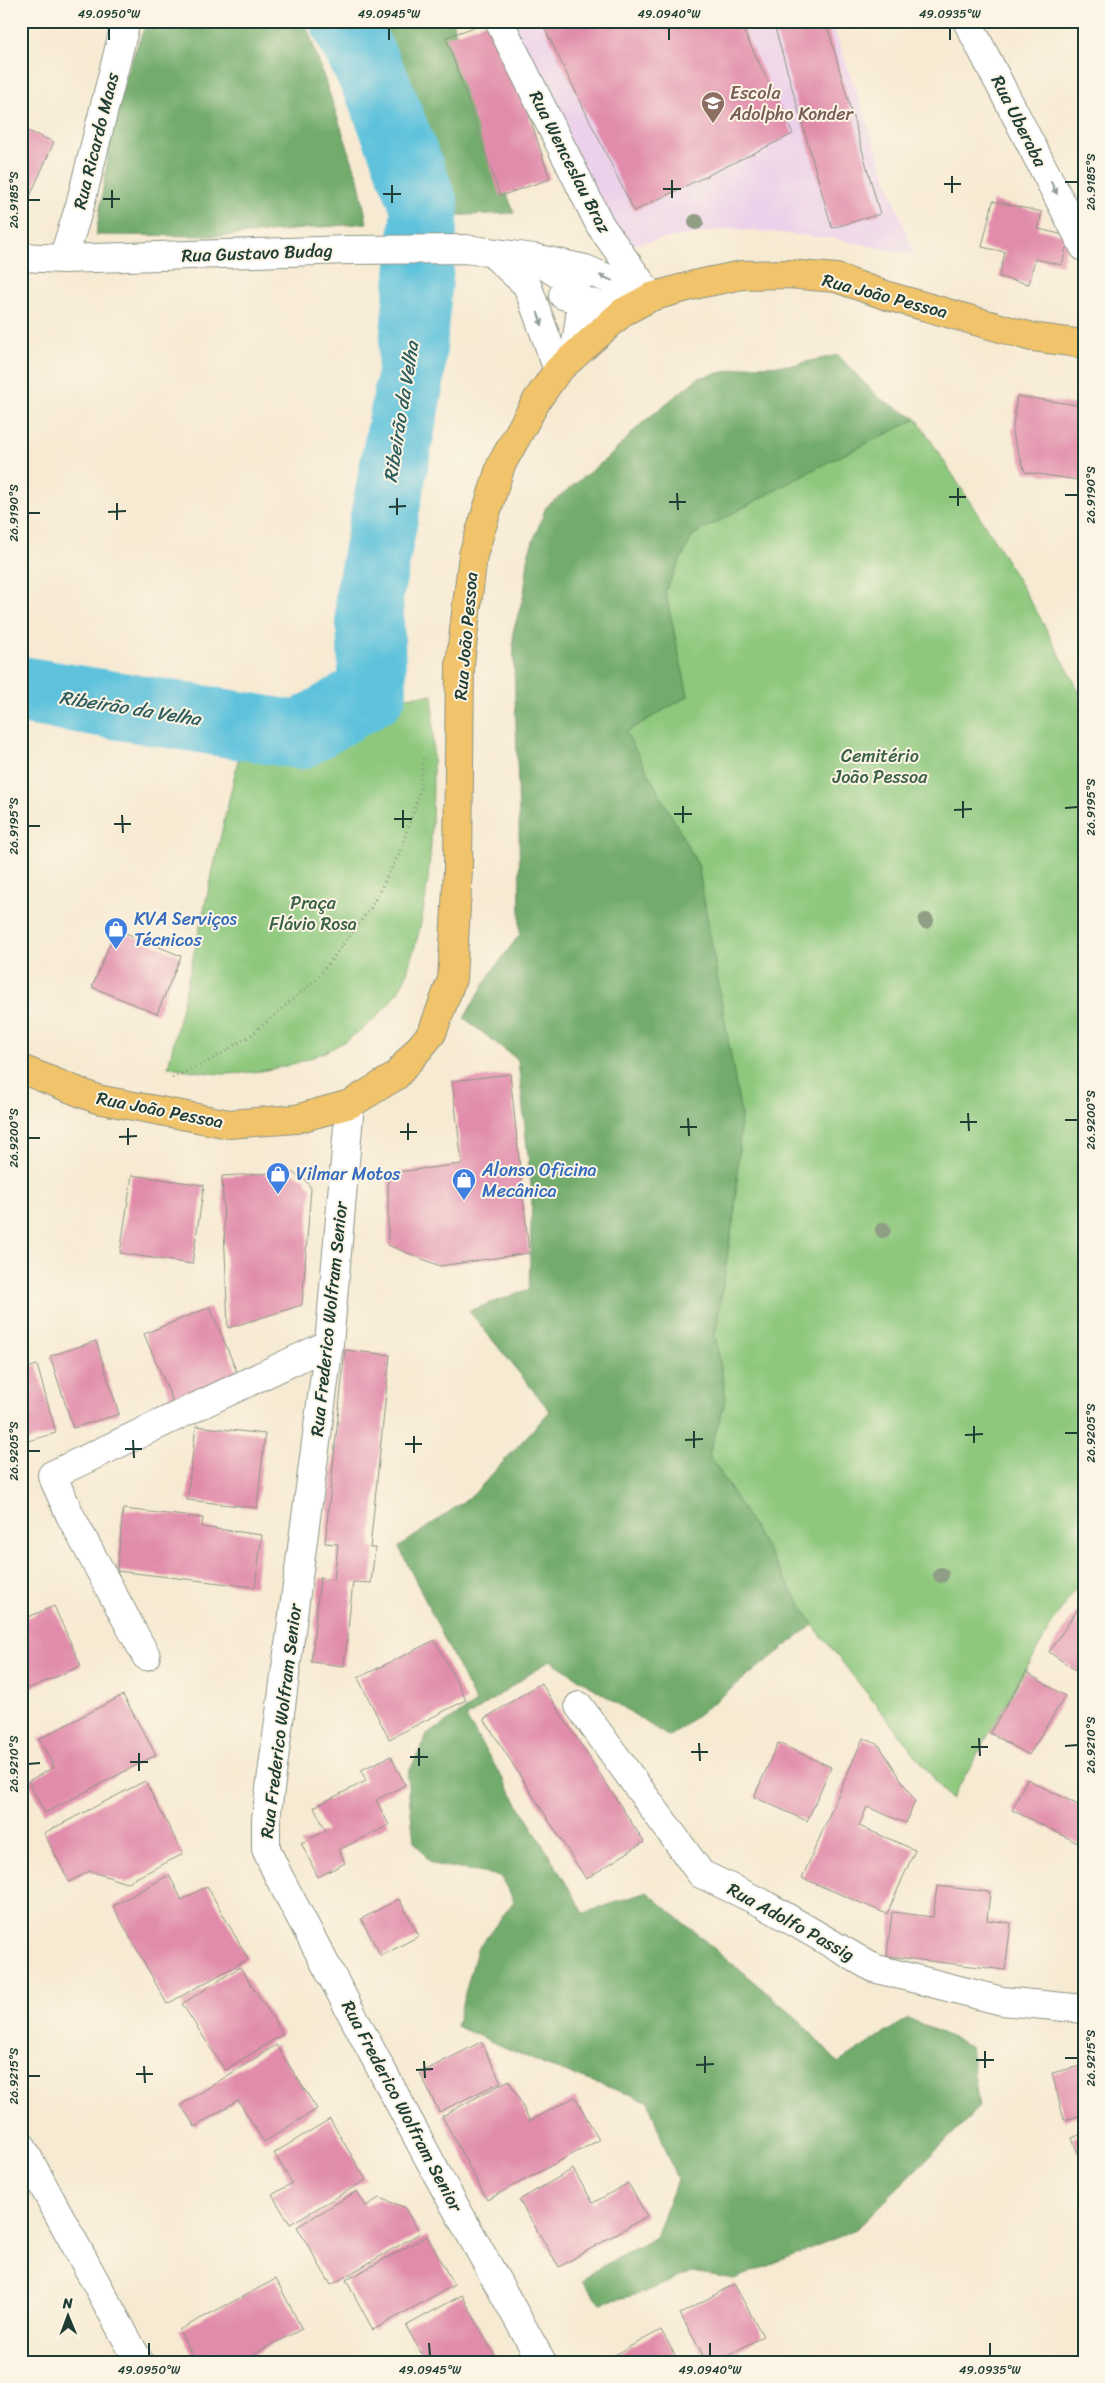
<svg xmlns="http://www.w3.org/2000/svg" width="1105" height="2383" font-family="Sriracha,sans-serif">
	<rect width="100%" height="100%" fill="#fcf5e5"/>
	<filter id="ink" filterUnits="userSpaceOnUse"><feTurbulence type="fractalNoise" baseFrequency=".02" numOctaves="2"/><feDisplacementMap in="SourceGraphic" scale="10" xChannelSelector="R" yChannelSelector="G"/><feConvolveMatrix kernelMatrix="1 2 1 2 8 2 1 2 1" color-interpolation-filters="sRGB"/></filter>
	<filter id="wash" filterUnits="userSpaceOnUse"><feTurbulence type="fractalNoise" baseFrequency=".0096" numOctaves="4" result="noise"/><feDisplacementMap in="SourceGraphic" scale="20" xChannelSelector="R" yChannelSelector="G"/><feGaussianBlur stdDeviation="1.12" result="paint"/><feColorMatrix in="noise" values="0 0 0 0 0 0 0 0 0 0 0 0 0 0 0 0 0 1.4 0 .05"/><feComposite in="paint" operator="in"/></filter>
	<g filter="url(#wash)">
		<rect width="100%" height="100%" fill="#f7ead3"/>
		<polygon fill="#ecd1ea" points="511,21 831,21 914,255 837,239 731,228 614,247"/>
		<g fill="#8dc87d" stroke="#568258">
			<polygon points="917,419 995,541 1038,614 1084,700 1084,1575 1056,1617 951,1800 813,1625 709,1454 726,1398 715,1335 735,1208 741,1115 698,865 625,732 688,696 665,591 693,535 818,467"/>
			<path d="M433 695C432 778 438 881 411 959 408 968 406 979 401 987 363 1046 293 1073 224 1074 206 1074 186 1069 168 1067L238 760 326 749 367 721 384 698Z"/>
		</g>
		<g fill="#72ac6c" stroke="#487450">
			<polygon points="147,21 305,21 358,178 367,223 224,236 96,235 110,143 126,74"/>
			<polygon points="365,21 452,21 484,130 514,213 443,216"/>
			<polygon points="838,355 879,398 917,419 818,467 693,535 665,591 688,696 626,732 698,865 741,1115 735,1208 715,1335 726,1398 709,1454 813,1625 669,1737 550,1660 466,1718 584,1913 647,1892 798,2019 838,2063 908,2018 970,2046 979,2108 856,2230 734,2279 692,2272 643,2293 601,2303 582,2281 592,2272 656,2237 677,2180 648,2101 545,2065 456,2026 477,1950 514,1901 500,1876 432,1864 414,1841 407,1776 427,1735 476,1703 399,1547 473,1495 550,1411 469,1311 529,1289 532,1195 518,1060 464,1018 491,973 520,934 519,820 513,632 524,594 529,552 546,507 611,455 641,424 698,378 749,366 792,365"/>
		</g>
		<g fill="none" stroke-linecap="round" stroke-linejoin="round">
			<polyline stroke="#5ec2dc" stroke-width="68" points="21,690 299,735 373,692 369,597 410,381 425,207 378,88 344,21"/>
		</g>
		<g id="blocks">
			<g fill="#e18caa">
				<polygon points="492,21 498,21 550,179 500,196 446,37"/>
				<polygon points="541,21 739,21 793,134 634,211"/>
				<polygon points="799,21 826,21 880,214 832,228 775,28"/>
				<polygon points="21,128 54,142 26,205 21,203"/>
				<polygon points="993,201 1042,212 1038,229 1069,236 1062,265 1035,259 1029,284 999,277 1005,252 982,247"/>
				<polygon points="1017,396 1084,406 1084,481 1025,472 1012,433"/>
				<polygon points="116,929 181,956 157,1014 92,987"/>
				<polygon points="510,1074 529,1253 440,1266 388,1245 388,1173 462,1164 452,1081"/>
				<polygon points="291,1172 304,1178 311,1188 302,1305 228,1328 222,1176"/>
				<polygon points="132,1175 204,1185 192,1264 120,1253"/>
				<polygon points="210,1307 239,1377 174,1404 144,1334"/>
				<polygon points="96,1341 119,1414 73,1428 50,1356"/>
				<polygon points="345,1350 390,1355 370,1548 375,1548 371,1583 353,1582 344,1666 311,1662 320,1578 334,1580 338,1544 325,1543"/>
				<polygon points="37,1365 56,1433 21,1443 21,1370"/>
				<polygon points="196,1426 265,1434 257,1508 187,1500"/>
				<polygon points="123,1509 203,1518 202,1527 262,1535 255,1587 117,1571"/>
				<polygon points="1084,1600 1084,1676 1049,1652"/>
				<polygon points="54,1606 81,1666 21,1692 21,1620"/>
				<polygon points="435,1640 466,1700 389,1739 358,1678"/>
				<polygon points="1026,1672 1065,1696 1029,1755 990,1733"/>
				<polygon points="541,1683 644,1842 586,1879 484,1719"/>
				<polygon points="123,1695 156,1755 45,1813 28,1781 54,1767 39,1739"/>
				<polygon points="863,1738 879,1745 915,1801 906,1823 867,1807 859,1826 915,1850 887,1914 802,1878"/>
				<polygon points="778,1743 831,1767 807,1821 754,1797"/>
				<polygon points="391,1756 405,1785 376,1800 389,1825 339,1850 345,1863 318,1877 301,1843 326,1831 314,1807 366,1781 361,1770"/>
				<polygon points="1027,1779 1084,1808 1084,1846 1012,1810"/>
				<polygon points="145,1781 183,1854 126,1883 90,1871 69,1882 44,1833"/>
				<polygon points="1084,1862 1084,1879 1077,1875"/>
				<polygon points="169,1875 182,1900 207,1886 248,1959 167,2004 113,1906"/>
				<polygon points="937,1886 990,1892 987,1920 1011,1923 1005,1970 887,1956 892,1912 933,1917"/>
				<polygon points="399,1899 419,1936 381,1956 361,1919"/>
				<polygon points="240,1967 283,2034 225,2070 182,2004"/>
				<polygon points="481,2042 501,2082 439,2112 420,2073"/>
				<polygon points="276,2045 317,2109 264,2142 238,2100 195,2127 181,2105"/>
				<polygon points="1084,2065 1084,2115 1064,2120 1052,2073"/>
				<polygon points="509,2080 530,2121 575,2097 599,2140 487,2200 442,2116"/>
				<polygon points="330,2119 366,2180 290,2224 272,2195 292,2183 274,2153"/>
				<polygon points="1084,2133 1084,2168 1072,2138"/>
				<polygon points="573,2169 593,2203 628,2183 647,2216 559,2267 519,2200"/>
				<polygon points="357,2191 366,2206 379,2198 404,2207 420,2233 331,2285 297,2227"/>
				<polygon points="427,2236 454,2285 373,2330 346,2280"/>
				<polygon points="276,2279 302,2329 239,2362 196,2362 179,2330"/>
				<polygon points="734,2284 763,2336 717,2362 707,2362 680,2314"/>
				<polygon points="462,2295 498,2362 426,2362 406,2326"/>
				<polygon points="661,2330 679,2362 614,2362 611,2357"/>
			</g>
		</g>
	</g>
	<g filter="url(#ink)">
		<use href="#blocks" fill-opacity="0" stroke="#8b9484" stroke-width="1"/>
		<g fill="none" stroke-linecap="round" stroke-linejoin="round">
			<g stroke="#8b9484" stroke-width="30">
				<g id="minor">
					<polyline points="499,21 600,225 651,297"/>
					<polyline points="967,21 1084,247"/>
					<polyline points="492,253 527,285 558,370"/>
					<polyline points="21,257 63,259 349,250 465,249 534,258 585,269 651,297"/>
					<polyline points="63,259 80,205 126,21"/>
					<path d="M544 265C552 270 562 276 570 282 588 299 577 333 574 354"/>
					<polyline points="563,295 623,312"/>
					<polyline points="350,1104 329,1344 266,1819 266,1849 278,1875 438,2176 542,2362"/>
					<polyline points="146,1656 70,1515 52,1475 329,1344"/>
					<polyline points="579,1706 701,1874 762,1903 873,1968 1002,2001 1084,2009"/>
					<polyline points="21,2145 139,2362"/>
				</g>
			</g>
			<g stroke="#8b9484" stroke-width="30">
				<polyline id="major" points="21,1069 97,1099 229,1124 296,1119 350,1104 396,1076 432,1033 452,979 458,870 460,663 473,555 501,465 537,400 558,370 623,312 651,297 698,284 742,275 788,274 836,278 888,296 1032,337 1084,344"/>
			</g>
			<polyline stroke="#8b9484" stroke-width="3" stroke-dasharray="1 4" stroke-linecap="butt" points="172,1078 209,1061 251,1035 316,980 370,909 399,854 419,795 423,758"/>
			<use href="#minor" stroke="#fff" stroke-width="28"/>
			<use href="#major" stroke="#f1c36a" stroke-width="28"/>
		</g>
		<g fill="#8f9e85">
			<circle cx="696" cy="222" r="8"/>
			<circle cx="926" cy="921" r="8"/>
			<circle cx="883" cy="1230" r="8"/>
			<circle cx="941" cy="1575" r="8"/>
		</g>
		<defs><path id="oneway-solid" d="M-6-.8H1V-3.2L6.5 0L1 3.2V.8H-6Z" transform="scale(1.25)"/></defs>
		<g fill="#8f9e9a">
			<use href="#oneway-solid" transform="translate(1054 188) rotate(63)"/>
			<use href="#oneway-solid" transform="translate(606 278) rotate(-157)"/>
			<use href="#oneway-solid" transform="translate(540 319) rotate(70)"/>
		</g>
	</g>
	<path fill="none" stroke="#1f3d34" stroke-width="2" d="M109 28V40M389 28V40M669 28V40M950 28V40M952 176V193M672 180V198M1065 182H1078M944 184H961M392 185V203M663 189H681M112 190V208M383 194H401M103 199H120M28 200H40M958 488V506M677 493 678 510M1065 495H1078M949 497H966M397 498V515M669 502H686M117 503V520M389 507 406 506M108 512 126 511M28 513H40M963 801V818M683 806V823M1065 808 1078 807M403 810V828M954 810 972 809M674 814H692M122 815 123 833M394 819H412M114 824H131M28 826H40M968 1113 969 1131M688 1118 689 1136M1065 1120H1078M960 1122H977M408 1123V1140M680 1127H697M128 1128V1145M400 1132H417M119 1137 137 1136M28 1138H40M974 1426V1443M694 1431V1448M1065 1433H1078M965 1435 983 1434M414 1436V1453M133 1440 134 1458M685 1440 703 1439M405 1444H422M125 1449H142M28 1451H40M979 1738 980 1756M699 1743 700 1761M1065 1746 1078 1745M971 1747H988M419 1748V1766M691 1752H708M139 1753V1771M410 1757H428M130 1762H148M28 1764 40 1763M985 2051V2068M705 2056V2073M1065 2058H1078M976 2060H994M424 2061 425 2078M696 2065 714 2064M144 2066 145 2083M416 2070 433 2069M136 2074H153M28 2076H40M149 2343V2356M429 2343 430 2356M710 2343V2356M990 2343V2356"/>
	<defs>
		<g id="school-pin" transform="scale(1.25)"><path d="M0 17L-7.5 6A9.5 9.5 0 1 1 7.5 6Z" fill="#8d6e63" stroke="#fcf5e5"/><path d="M0-5L7-2L0 1L-7-2ZM-4 1L0 2.5L4 1V4Q0 6-4 4Z" fill="#fff"/></g>
		<g id="shop-pin" transform="scale(1.25)"><path d="M0 17L-7.5 6A9.5 9.5 0 1 1 7.5 6Z" fill="#3f7fe0" stroke="#fcf5e5"/><path d="M-5-2.5h2.3a2.7 3.5 0 0 1 5.4 0H5L5.5 6h-11ZM-1.5-2.5h3a1.5 2.3 0 0 0-3 0Z" fill="#fff"/></g>
	</defs>
	<g fill-rule="evenodd">
		<use href="#school-pin" x="713" y="103"/>
		<use href="#shop-pin" x="116" y="929"/>
		<use href="#shop-pin" x="278" y="1174"/>
		<use href="#shop-pin" x="464" y="1180"/>
	</g>
	<g text-anchor="middle" dominant-baseline="central" stroke-width="4" stroke-linejoin="round" paint-order="stroke">
		<g font-size="18" fill="#785e54" stroke="#fcf5e5" text-anchor="start">
			<text x="730" y="93">Escola<tspan x="730" dy="21">Adolpho Konder</tspan></text>
		</g>
		<g font-size="18" fill="#1f3d34" stroke="#fcf5e5">
			<text transform="translate(1019 121) rotate(63)">Rua Uberaba</text>
			<text transform="translate(96 141) rotate(-76)">Rua Ricardo Maas</text>
			<text transform="translate(570 162) rotate(63)">Rua Wenceslau Braz</text>
			<text transform="translate(257 253) rotate(-2)">Rua Gustavo Budag</text>
			<text transform="translate(885 296) rotate(15)">Rua João Pessoa</text>
			<text transform="translate(466 636) rotate(-85)">Rua João Pessoa</text>
			<text transform="translate(160 1110) rotate(11)">Rua João Pessoa</text>
			<text transform="translate(329 1319) rotate(-84)">Rua Frederico Wolfram Senior</text>
			<text transform="translate(281 1721) rotate(-83)">Rua Frederico Wolfram Senior</text>
			<text transform="translate(791 1922) rotate(29)">Rua Adolfo Passig</text>
			<text transform="translate(402 2106) rotate(62)">Rua Frederico Wolfram Senior</text>
		</g>
		<g font-size="18" fill="#3a6046" stroke="#fcf5e5">
			<text x="880" y="756">Cemitério<tspan x="880" dy="21">João Pessoa</tspan></text>
			<text x="313" y="903">Praça<tspan x="313" dy="21">Flávio Rosa</tspan></text>
		</g>
		<g font-size="18" fill="#366cbe" stroke="#fcf5e5" text-anchor="start">
			<text x="134" y="919">KVA Serviços<tspan x="134" dy="21">Técnicos</tspan></text>
			<text x="482" y="1170">Alonso Oficina<tspan x="482" dy="21">Mecânica</tspan></text>
			<text x="296" y="1174">Vilmar Motos</text>
		</g>
		<g font-size="19" font-style="italic" fill="#2f5e5e" stroke="#fcf5e5">
			<text transform="translate(401 412) rotate(-81)">Ribeirão da Velha</text>
			<text transform="translate(130 708) rotate(9)">Ribeirão da Velha</text>
		</g>
	</g>
	<rect width="1105" height="2383" fill="none" stroke="#fcf5e5" stroke-width="55"/>
	<g transform="translate(68 2316) rotate(359)" stroke="#fcf5e5" stroke-width="4" paint-order="stroke">
	<path d="M0-4L9 19L0 12L-9 19Z" fill="#1f3d34"/>
	<text y="-8" font-size="14" font-weight="bold" text-anchor="middle" fill="#1f3d34">N</text>
	</g>
	<rect x="28" y="28" width="1050" height="2328" fill="none" stroke="#1f3d34" stroke-width="2"/>
	<g font-size="12" text-anchor="middle" fill="#1f3d34">
		<text x="109" y="18">49.0950°W</text>
		<text x="389" y="18">49.0945°W</text>
		<text x="669" y="18">49.0940°W</text>
		<text x="950" y="18">49.0935°W</text>
		<text transform="translate(1091 182) rotate(-90)" y="4">26.9185°S</text>
		<text transform="translate(14 200) rotate(-90)" y="4">26.9185°S</text>
		<text transform="translate(1091 495) rotate(-90)" y="4">26.9190°S</text>
		<text transform="translate(14 513) rotate(-90)" y="4">26.9190°S</text>
		<text transform="translate(1091 807) rotate(-90)" y="4">26.9195°S</text>
		<text transform="translate(14 826) rotate(-90)" y="4">26.9195°S</text>
		<text transform="translate(1091 1120) rotate(-90)" y="4">26.9200°S</text>
		<text transform="translate(14 1138) rotate(-90)" y="4">26.9200°S</text>
		<text transform="translate(1091 1433) rotate(-90)" y="4">26.9205°S</text>
		<text transform="translate(14 1451) rotate(-90)" y="4">26.9205°S</text>
		<text transform="translate(1091 1745) rotate(-90)" y="4">26.9210°S</text>
		<text transform="translate(14 1764) rotate(-90)" y="4">26.9210°S</text>
		<text transform="translate(1091 2058) rotate(-90)" y="4">26.9215°S</text>
		<text transform="translate(14 2076) rotate(-90)" y="4">26.9215°S</text>
		<text x="149" y="2374">49.0950°W</text>
		<text x="430" y="2374">49.0945°W</text>
		<text x="710" y="2374">49.0940°W</text>
		<text x="990" y="2374">49.0935°W</text>
	</g>
</svg>
